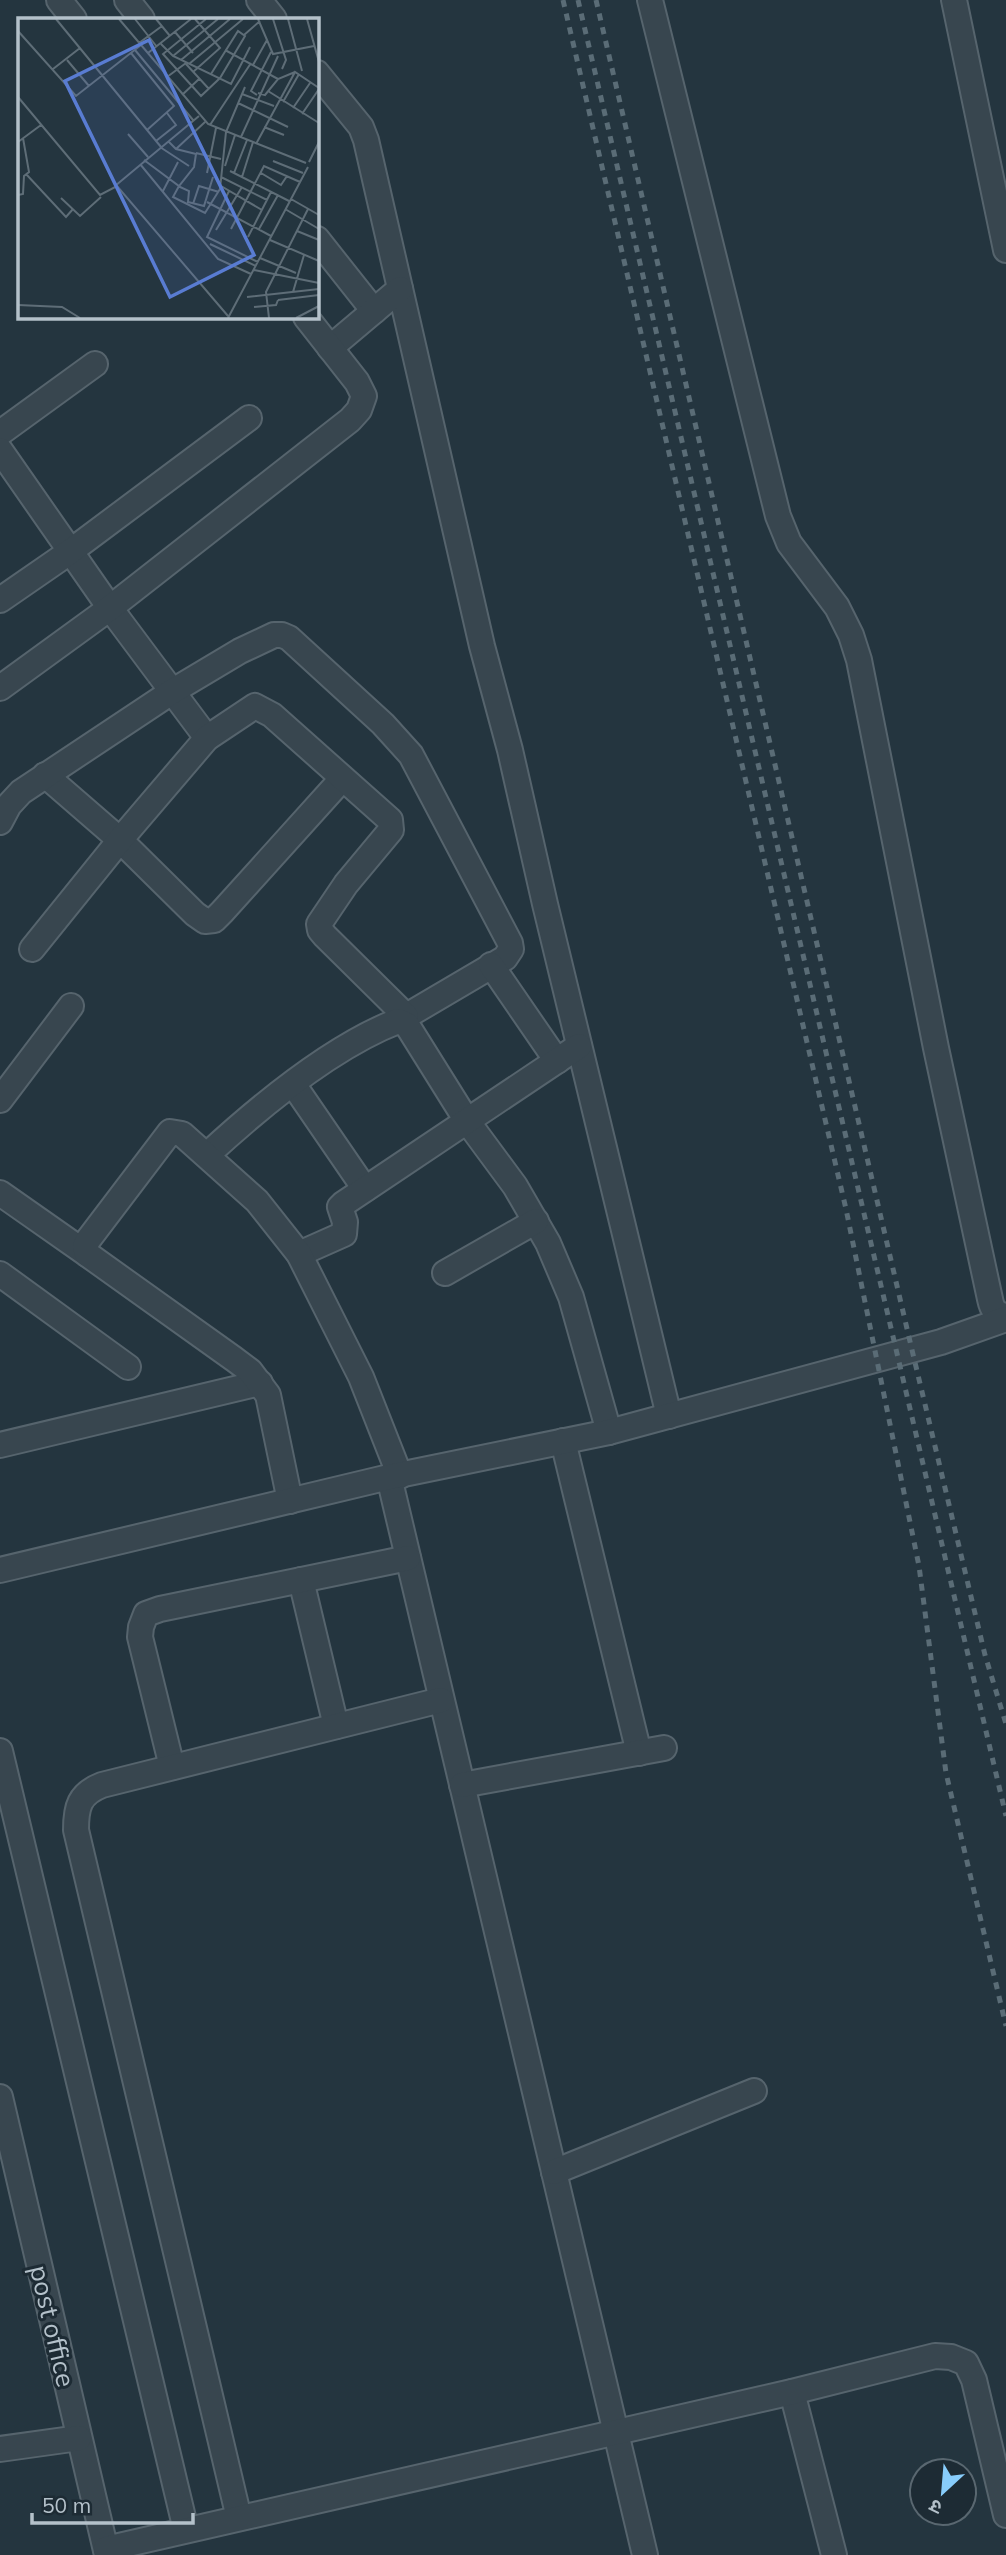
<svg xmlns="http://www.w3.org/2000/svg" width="1006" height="2555" font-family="Mulish,'Noto Sans Devanagari',sans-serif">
	<rect width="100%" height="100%" fill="#24353f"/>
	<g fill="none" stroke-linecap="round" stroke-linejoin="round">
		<g stroke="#56646d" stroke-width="28">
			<g id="minor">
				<polyline points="59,0 74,19"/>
				<polyline points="127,0 142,19"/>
				<polyline points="259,0 274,19"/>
				<path d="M650 0 778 516 789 543 837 607 851 635 859 660 936 1048 990 1299C992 1309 995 1314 1006 1316"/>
				<polyline points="954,0 1006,250"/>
				<polyline points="317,73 361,127 366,140 482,646 510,750 545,904 669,1416"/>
				<polyline points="317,239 374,311"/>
				<polyline points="330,348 400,289"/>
				<polyline points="0,433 95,364"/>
				<polyline points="0,450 110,608 207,738"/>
				<polyline points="0,600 71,551 249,418"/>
				<polyline points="0,688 110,608 350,420 359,410 364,396 357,382 306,317"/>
				<polyline points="45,775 120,840 195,914 205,921 214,920 222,912 342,779"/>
				<polyline points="0,822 9,805 21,792 173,691 240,651 274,635 282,635 289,638 383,724 411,755 510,943 511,949 505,958 398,1021"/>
				<polyline points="32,949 120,840 207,738 255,706 272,715 390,820 391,830 346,884 319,924 320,930 325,936 406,1016"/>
				<polyline points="491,965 557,1061"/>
				<polyline points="293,1084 365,1189"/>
				<polyline points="0,1100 71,1006"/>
				<path d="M207 1155C258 1108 333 1046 398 1021L407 1025 467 1121 515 1186 548 1243 571 1297 609 1432"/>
				<polyline points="0,1193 87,1254"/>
				<polyline points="299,1254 344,1234 345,1222 340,1207 343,1204 579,1046"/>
				<polyline points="445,1273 536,1221"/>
				<polyline points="0,1274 128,1367"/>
				<polyline points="563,1441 639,1753"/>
				<polyline points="0,1445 260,1383"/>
				<polyline points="389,1477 645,2555"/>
				<polyline points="290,1501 268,1395 250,1371 234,1359 87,1254 85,1247 88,1240 170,1132 182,1134 257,1201 299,1254 361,1377 400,1476"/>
				<polyline points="0,1570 389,1477 609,1432 941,1342 1006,1319"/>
				<polyline points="301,1580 336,1726"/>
				<polyline points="0,1751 186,2530"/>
				<polyline points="172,1767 140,1637 141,1627 146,1614 160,1609 408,1558"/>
				<polyline points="462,1785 664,1748"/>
				<polyline points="0,2097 107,2555"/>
				<polyline points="554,2172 754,2091"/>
				<polyline points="792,2392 834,2555"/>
				<polyline points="0,2449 79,2438"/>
				<path d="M239 2518 76 1830C76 1807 79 1794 102 1785L441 1700"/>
				<polyline points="106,2549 792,2392 935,2356 951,2357 966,2363 974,2380 1006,2515"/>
			</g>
		</g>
		<use href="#minor" stroke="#38464f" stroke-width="24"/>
		<g stroke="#5a6c76" stroke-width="5" stroke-dasharray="7 7" stroke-linecap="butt">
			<polyline points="563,0 846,1209 919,1566 946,1773 1006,2026"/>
			<polyline points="578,0 1006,1816"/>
			<polyline points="596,0 912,1350 985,1655 1006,1724"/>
		</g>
	</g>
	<g text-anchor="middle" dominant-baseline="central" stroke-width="6" stroke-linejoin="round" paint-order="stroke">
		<g font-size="26" fill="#b4c1ca" stroke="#1d2b34">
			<text transform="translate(53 2326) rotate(77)">post office</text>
		</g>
	</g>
	<g transform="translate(18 18)">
		<rect width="301" height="301" fill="#24353f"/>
		<path fill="none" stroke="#5e6d77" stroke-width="2" d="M38 1 143 129M101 1 190 106 288 145M117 1 139 29M138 1 152 18M188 1 145 36 183 78 202 60 227 18 220 13 193 56M240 1 255 36 296 28M255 1 268 42 264 51M270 1 284 53M289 1 301 44M0 13 58 78 123 27M157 14 175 35M226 17 242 3M121 25 144 8M143 26 155 38 213 66 232 29M117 32 175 102M207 32 260 61M113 35 156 88 129 112M130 35 173 1M155 38 200 1M49 42 71 68M163 42 212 1M168 46 191 71M171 46 225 1M235 47 249 22M35 51 62 30M175 54 202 30 177 1M149 59 168 45M250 73 301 105M240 75 247 77 260 61 277 54M224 76 256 88M164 77 181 61M239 77 233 73 253 34M0 79 82 177 99 168 210 298M265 84 281 56M220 85 270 109M275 90 292 65M284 96 301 71M192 107 233 45M246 109 266 117M110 116 130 139M223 119 260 38M138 123 158 107 149 95M0 124 23 107M238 126 277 54 301 70M142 129 171 148M158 131 187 104M178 135 203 141M126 142 161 168 176 149 178 136 158 131 150 123M255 143 285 155M291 144 301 124M122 146 200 241 233 256M207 148 217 117M212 153 271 183M189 155 198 110M216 155 229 122M243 155 263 167 269 158M8 156 48 199 55 191M203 159 249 182M224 159 235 124M97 168 181 98M160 168 171 173 170 184 186 188 195 159M161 168 155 179 187 195 202 171 208 114 227 69M203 168 244 192M145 173 160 144M211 173 189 219 240 244M0 177 5 176 6 158 11 154 5 120M43 180 62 198 83 179M273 181 301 197M189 184 253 218M175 186 181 168 201 174M267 191 301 211M213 211 246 148 282 164M241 211 260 177M198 212 224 169M279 213 301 222M230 219 253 174M252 222 301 243M192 226 238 248M242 240 278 255M236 252 301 265M275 274 286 237M229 279 301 271M260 282 301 277M0 287 44 289 62 300M236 289 258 287 260 282M210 300 290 149M251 300 248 274 290 191M278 300 301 288"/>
		<path fill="#597cd2" fill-opacity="0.15" stroke="#597cd2" stroke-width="3.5" d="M131 22 236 237 152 279 47 63Z"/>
		<rect width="301" height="301" fill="none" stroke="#b4c1ca" stroke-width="3.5"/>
	</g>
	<g transform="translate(943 2492) rotate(206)"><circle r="33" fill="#1d2b34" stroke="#596770" stroke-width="2"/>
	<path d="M0-5L12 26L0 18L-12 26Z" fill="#88cdfb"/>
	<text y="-10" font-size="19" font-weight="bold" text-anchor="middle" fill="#b4c1ca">उ</text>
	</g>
	<path d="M32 2513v10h161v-10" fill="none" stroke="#b4c1ca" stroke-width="3.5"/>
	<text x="42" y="2513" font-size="21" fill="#b4c1ca" stroke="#1d2b34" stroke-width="5" paint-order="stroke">50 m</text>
</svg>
